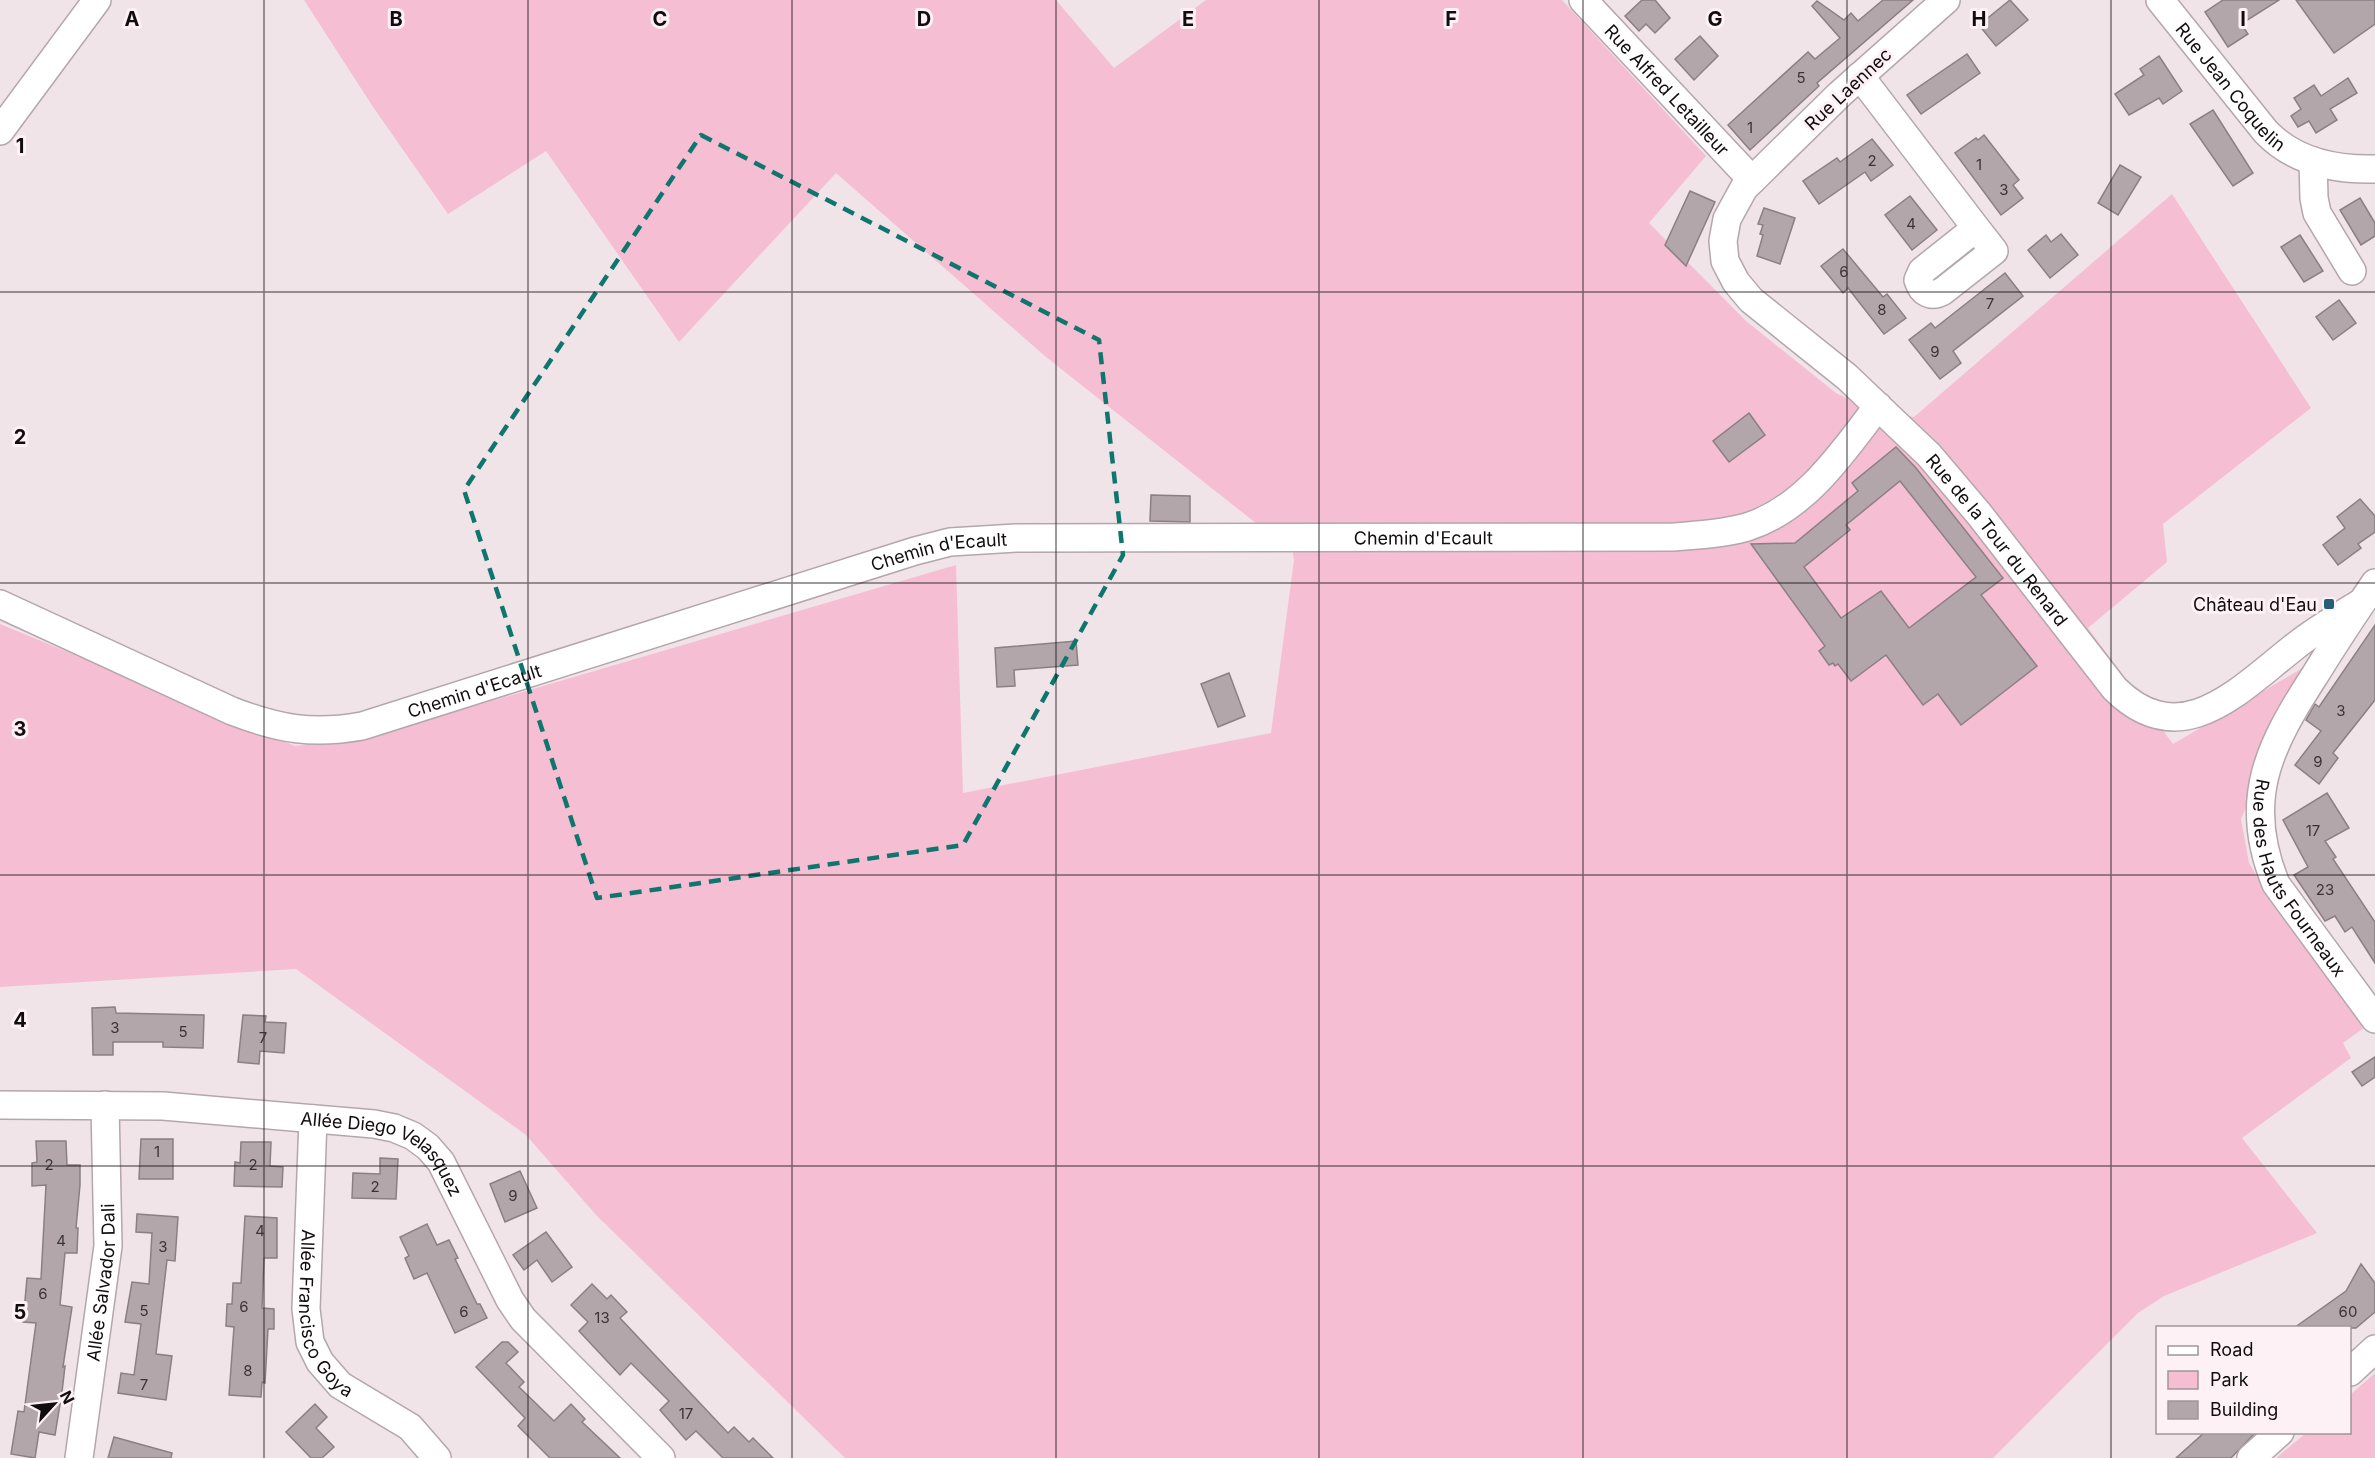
<svg xmlns="http://www.w3.org/2000/svg" width="2375" height="1458" font-family="Inter,sans-serif">
	<rect width="100%" height="100%" fill="#f1e4e8"/>
	<g fill="#f6bed2">
		<polygon points="304,0 1056,0 1114,68 1206,0 1562,0 1706,156 1649,223 1746,321 1836,393 1872,410 1914,417 2172,194 2311,408 2163,524 2167,562 2088,628 2173,744 2306,666 2241,819 2249,863 2275,907 2364,1028 2343,1043 2351,1058 2242,1138 2317,1233 2164,1296 2138,1313 1993,1458 845,1458 597,1216 526,1135 296,969 0,987 0,624 295,746 376,735 956,565 963,793 1271,733 1294,560 1289,530 1257,524 1046,357 836,173 679,342 546,151 448,214 373,107"/>
		<polygon points="2375,1373 2375,1458 2276,1458 2306,1433 2350,1432 2350,1395"/>
	</g>
	<g fill="#b3a6aa" stroke="#8b7f83" stroke-width="1.5" fill-rule="evenodd">
		<polygon points="1642,0 1655,0 1670,18 1655,33 1646,24 1639,31 1625,16"/>
		<polygon points="1883,0 1913,0 1817,83 1819,86 1750,150 1728,125 1808,52 1815,59 1840,38 1812,6 1817,1 1844,20 1851,13 1858,21"/>
		<polygon points="2010,0 2028,20 1996,46 1979,25"/>
		<polygon points="2223,0 2279,0 2241,24 2248,34 2228,47 2205,12"/>
		<polygon points="2296,0 2375,0 2375,24 2334,53"/>
		<polygon points="1700,36 1718,56 1694,80 1675,59"/>
		<polygon points="1967,54 1980,73 1921,114 1907,95"/>
		<polygon points="2159,56 2182,91 2163,104 2159,98 2129,115 2115,94 2144,75 2140,69"/>
		<polygon points="2348,78 2357,93 2330,109 2337,120 2316,133 2309,121 2298,127 2291,116 2301,109 2294,98 2314,85 2321,96"/>
		<polygon points="2213,110 2253,173 2233,186 2190,124"/>
		<polygon points="1984,135 2019,180 2013,185 2023,198 2001,215 1955,153 1976,138 1978,140"/>
		<polygon points="1872,139 1893,165 1871,181 1865,172 1819,204 1803,181 1837,158 1840,162"/>
		<polygon points="2120,165 2141,177 2118,215 2098,203"/>
		<polygon points="1690,191 1715,202 1686,266 1665,245"/>
		<polygon points="1910,196 1937,230 1912,250 1885,215"/>
		<polygon points="2360,198 2375,223 2375,236 2361,245 2340,210"/>
		<polygon points="1764,208 1795,218 1780,264 1757,256 1763,235 1760,234 1763,225 1758,224"/>
		<polygon points="2061,234 2078,255 2050,278 2028,250 2046,235 2051,242"/>
		<polygon points="2300,235 2323,271 2304,282 2281,247"/>
		<polygon points="1843,249 1883,297 1887,294 1906,318 1884,334 1848,288 1843,293 1821,266"/>
		<polygon points="2005,273 2023,296 1953,351 1961,363 1940,379 1909,340 1931,323 1935,328"/>
		<polygon points="2339,300 2356,323 2333,340 2316,317"/>
		<polygon points="1749,413 1765,435 1729,462 1713,441"/>
		<path d="M1896 447 1916 468 2003 578 1981 595 2037 666 1961 725 1938 694 1923 705 1886 655 1851 681 1838 664 1835 666 1833 663 1829 665 1819 651 1825 646 1751 544 1795 543 1858 491 1852 483ZM1900 481 1976 577 1909 628 1881 591 1841 618 1804 567 1850 530 1846 525Z"/>
		<polygon points="1151,495 1190,496 1190,522 1150,521"/>
		<polygon points="2360,499 2375,516 2375,532 2358,544 2361,548 2338,565 2323,545 2345,528 2337,517"/>
		<polygon points="2375,625 2375,700 2333,753 2338,758 2319,784 2295,765 2321,731 2306,720 2315,704 2319,707"/>
		<polygon points="1076,641 1078,665 1014,670 1015,686 997,687 995,648"/>
		<polygon points="1229,673 1245,716 1218,727 1201,684"/>
		<polygon points="2327,793 2349,828 2325,841 2336,857 2333,859 2375,922 2375,963 2352,927 2345,932 2335,916 2325,921 2294,875 2308,867 2283,820"/>
		<polygon points="115,1007 116,1013 204,1015 203,1048 163,1047 163,1042 113,1042 113,1055 93,1055 92,1008"/>
		<polygon points="243,1015 266,1016 265,1022 286,1023 284,1053 260,1051 259,1064 238,1062"/>
		<polygon points="2375,1057 2375,1077 2362,1086 2352,1072"/>
		<polygon points="141,1139 173,1139 173,1179 139,1179"/>
		<polygon points="36,1141 66,1141 67,1165 80,1165 80,1185 76,1228 78,1228 77,1253 65,1253 60,1305 72,1307 63,1367 65,1366 62,1392 55,1435 39,1432 35,1458 11,1454 18,1411 24,1412 36,1323 23,1322 27,1278 41,1279 46,1185 32,1186 32,1163 37,1162"/>
		<polygon points="241,1142 271,1142 270,1166 283,1167 282,1187 234,1186 235,1162 240,1163"/>
		<polygon points="380,1158 398,1159 396,1199 352,1198 353,1173 380,1174"/>
		<polygon points="520,1171 537,1208 505,1222 490,1184"/>
		<polygon points="137,1214 178,1217 175,1261 167,1260 156,1354 172,1356 166,1400 118,1393 121,1373 134,1375 141,1324 125,1322 132,1282 149,1284 152,1233 136,1232"/>
		<polygon points="245,1216 277,1218 277,1258 264,1258 262,1308 274,1309 274,1329 268,1329 265,1383 262,1382 261,1397 229,1395 234,1327 226,1326 227,1304 232,1304 233,1283 241,1283"/>
		<polygon points="427,1224 437,1245 449,1240 458,1258 455,1259 477,1304 480,1304 487,1318 455,1333 427,1273 414,1279 405,1258 409,1256 400,1237"/>
		<polygon points="546,1232 572,1267 552,1282 537,1260 524,1270 513,1255"/>
		<polygon points="2361,1264 2375,1283 2375,1312 2356,1328 2294,1328 2346,1291"/>
		<polygon points="592,1284 607,1299 611,1295 627,1312 620,1318 728,1433 734,1427 749,1442 753,1438 773,1458 723,1458 696,1431 686,1440 660,1410 669,1401 631,1363 620,1375 579,1331 588,1322 571,1305"/>
		<polygon points="502,1342 508,1342 518,1352 506,1363 524,1382 519,1387 554,1421 571,1404 585,1419 582,1422 620,1458 550,1458 518,1426 525,1418 476,1367"/>
		<polygon points="315,1404 327,1417 316,1428 334,1447 322,1458 311,1458 286,1432"/>
		<polygon points="2205,1432 2256,1432 2231,1458 2176,1458"/>
		<polygon points="114,1437 172,1453 171,1458 108,1458"/>
	</g>
	<g fill="none" stroke-linecap="round" stroke-linejoin="round">
		<g stroke="#b4a7ab" stroke-width="30">
			<g id="minor">
				<path id="s1" d="M1583 0 1752 180"/>
				<path id="s2" d="M1946 0 1840 94 1744 188 1727 219 1723 241 1725 261 1736 282 1751 300 1847 377 1929 455 1979 514 2115 689C2181 754 2238 691 2293 648 2315 630 2338 617 2362 602"/>
				<path id="s3" d="M2160 0 2266 132C2294 161 2335 170 2375 169"/>
				<path d="M1860 76 1976 228 1994 251 1943 291C1931 298 1922 293 1918 280L1922 271 1976 228"/>
				<polyline points="0,131 97,0"/>
				<polyline points="2313,161 2314,198 2317,213 2352,271"/>
				<path id="s4" d="M2375 583C2354 614 2334 644 2315 675 2269 746 2241 800 2276 884L2375 1019"/>
				<path id="s5" d="M0 604 232 711C279 729 312 735 362 726L915 551 950 542 1016 538 1674 537C1698 535 1723 534 1747 527 1805 509 1843 452 1878 406"/>
				<path id="s6" d="M0 1105 163 1106 374 1124 394 1128 413 1136 428 1147 441 1162 510 1300 523 1319 661 1458"/>
				<path id="s7" d="M313 1119 306 1309 310 1342 320 1362 340 1385 410 1427 437 1458"/>
				<polyline points="2350,1372 2375,1349"/>
				<path id="s8" d="M79 1458 108 1246 105 1105"/>
				<polyline points="2251,1458 2280,1432"/>
			</g>
		</g>
		<use href="#minor" stroke="#fff" stroke-width="27"/>
	</g>
	<path fill="none" stroke="#0f766e" stroke-width="4.5" stroke-dasharray="12 8" stroke-linejoin="round" d="M701 135 1099 340 1123 555 963 845 597 898 464 490Z"/>
	<path fill="none" stroke="#110d0e" stroke-width="1.5" stroke-opacity="0.55" d="M264 0V1458M528 0V1458M792 0V1458M1056 0V1458M1319 0V1458M1583 0V1458M1847 0V1458M2111 0V1458M0 292H2375M0 583H2375M0 875H2375M0 1166H2375"/>
	<rect fill="#246078" stroke="#fef1f5" stroke-width="2" x="2323" y="598" width="12" height="12" rx="3"/>
	<g text-anchor="middle" dominant-baseline="central" stroke-width="6" stroke-linejoin="round" paint-order="stroke">
		<g font-size="15" fill="#3a3335">
			<text x="1801" y="77">5</text>
			<text x="1750" y="127">1</text>
			<text x="1872" y="160">2</text>
			<text x="1979" y="164">1</text>
			<text x="2004" y="189">3</text>
			<text x="1911" y="223">4</text>
			<text x="1844" y="271">6</text>
			<text x="1990" y="303">7</text>
			<text x="1882" y="309">8</text>
			<text x="1935" y="351">9</text>
			<text x="2341" y="710">3</text>
			<text x="2318" y="761">9</text>
			<text x="2313" y="830">17</text>
			<text x="2325" y="889">23</text>
			<text x="115" y="1027">3</text>
			<text x="183" y="1031">5</text>
			<text x="263" y="1037">7</text>
			<text x="157" y="1151">1</text>
			<text x="49" y="1164">2</text>
			<text x="253" y="1164">2</text>
			<text x="375" y="1186">2</text>
			<text x="513" y="1195">9</text>
			<text x="260" y="1230">4</text>
			<text x="61" y="1240">4</text>
			<text x="163" y="1246">3</text>
			<text x="43" y="1293">6</text>
			<text x="244" y="1306">6</text>
			<text x="144" y="1310">5</text>
			<text x="464" y="1311">6</text>
			<text x="2348" y="1311">60</text>
			<text x="602" y="1317">13</text>
			<text x="248" y="1370">8</text>
			<text x="144" y="1384">7</text>
			<text x="686" y="1413">17</text>
		</g>
		<g font-size="18" fill="#110d0e" stroke="#fef1f5">
			<text stroke="none"><textPath href="#s3" startOffset="112">Rue Jean Coquelin</textPath></text>
			<text transform="translate(1848 89) rotate(-43)">Rue Laennec</text>
			<text stroke="none"><textPath href="#s1" startOffset="123">Rue Alfred Letailleur</textPath></text>
			<text stroke="none"><textPath href="#s5" startOffset="1478">Chemin d'Ecault</textPath></text>
			<text stroke="none"><textPath href="#s2" startOffset="746">Rue de la Tour du Renard</textPath></text>
			<text stroke="none"><textPath href="#s5" startOffset="992">Chemin d'Ecault</textPath></text>
			<text stroke="none"><textPath href="#s5" startOffset="506">Chemin d'Ecault</textPath></text>
			<text stroke="none"><textPath href="#s4" startOffset="336">Rue des Hauts Fourneaux</textPath></text>
			<text stroke="none"><textPath href="#s6" startOffset="396">Allée Diego Velasquez</textPath></text>
			<text stroke="none"><textPath href="#s8" startOffset="177">Allée Salvador Dali</textPath></text>
			<text stroke="none"><textPath href="#s7" startOffset="200">Allée Francisco Goya</textPath></text>
		</g>
		<g font-size="18" fill="#110d0e" stroke="#fef1f5" text-anchor="end">
			<text x="2317" y="604">Château d'Eau</text>
		</g>
	</g>
	<g font-size="20" text-anchor="middle" font-weight="bold" fill="#110d0e" stroke="#fef1f5" stroke-width="6" stroke-linejoin="round" paint-order="stroke">
		<text x="132" y="26">A</text>
		<text x="396" y="26">B</text>
		<text x="660" y="26">C</text>
		<text x="924" y="26">D</text>
		<text x="1188" y="26">E</text>
		<text x="1451" y="26">F</text>
		<text x="1715" y="26">G</text>
		<text x="1979" y="26">H</text>
		<text x="2243" y="26">I</text>
		<text x="20" y="153">1</text>
		<text x="20" y="444">2</text>
		<text x="20" y="736">3</text>
		<text x="20" y="1027">4</text>
		<text x="20" y="1319">5</text>
	</g>
	<rect x="2156" y="1326" width="195" height="108" fill="#fef1f5" stroke="#9f9699" stroke-width="1.5"/>
	<rect x="2168" y="1346" width="30" height="9" fill="#ffffff" stroke="#9f9699" stroke-width="1.5"/>
	<text x="2210" y="1356" font-size="18" fill="#110d0e">Road</text>
	<rect x="2168" y="1371" width="30" height="18" fill="#f6bed2" stroke="#9f9699" stroke-width="1.5"/>
	<text x="2210" y="1386" font-size="18" fill="#110d0e">Park</text>
	<rect x="2168" y="1401" width="30" height="18" fill="#b3a6aa" stroke="#9f9699" stroke-width="1.5"/>
	<text x="2210" y="1416" font-size="18" fill="#110d0e">Building</text>
	<g transform="translate(54 1404) rotate(63)" stroke="#fef1f5" stroke-width="4.5" paint-order="stroke">
	<path d="M0-4.5L10 22L0 15L-10 22Z" fill="#110d0e"/>
	<text y="-9" font-size="16" font-weight="bold" text-anchor="middle" fill="#110d0e">N</text>
	</g>
</svg>
